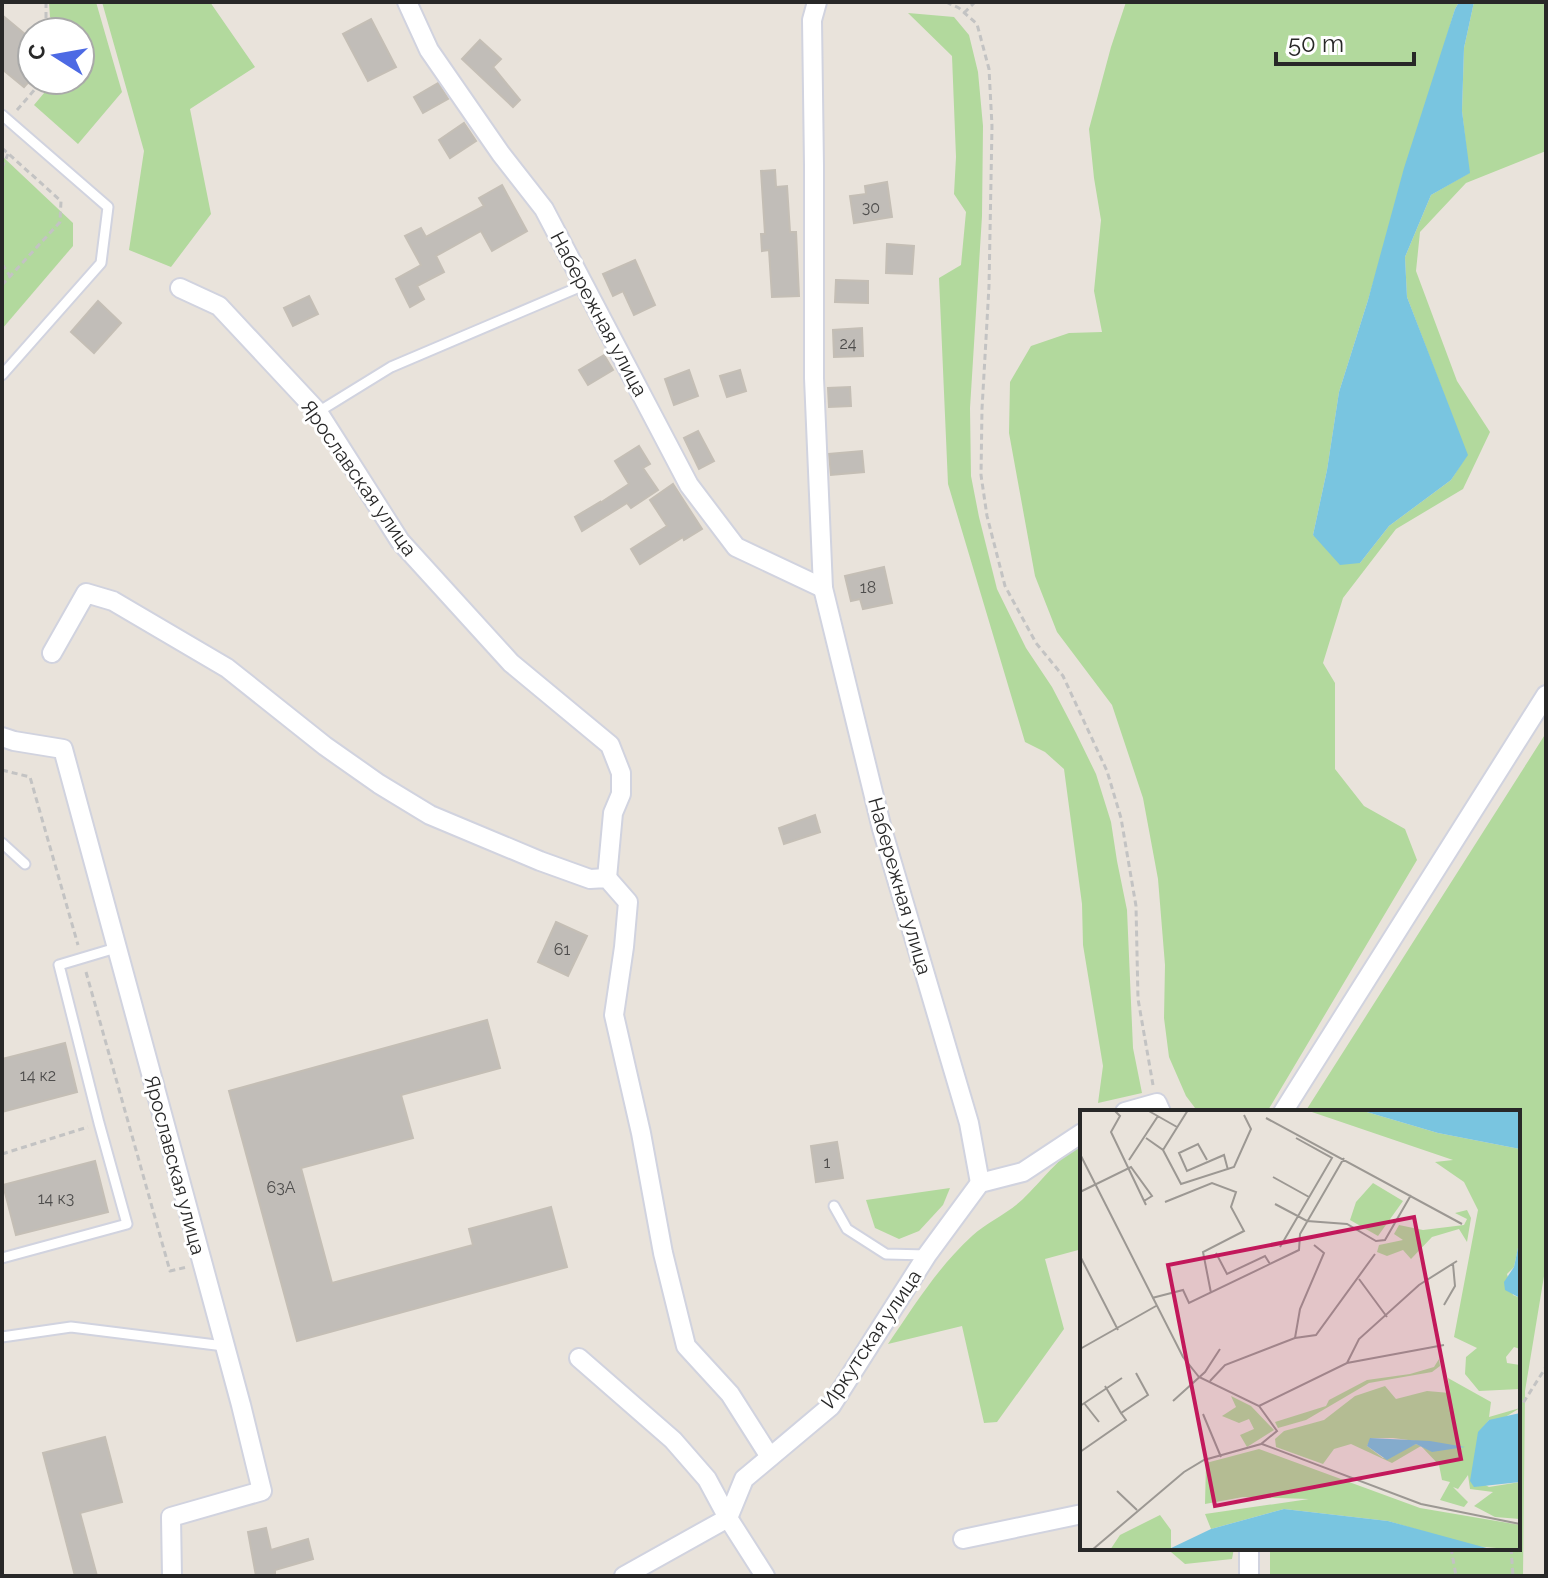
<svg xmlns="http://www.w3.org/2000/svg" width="1548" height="1578" font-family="Raleway,sans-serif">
	<rect width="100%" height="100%" fill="#e9e3db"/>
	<g fill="#b2d99d">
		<polygon points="49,2 96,2 122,92 78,144 34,105 55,80 80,80 80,32 65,32 50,17"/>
		<polygon points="102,2 210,2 255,67 190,109 211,214 171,267 129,250 144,151"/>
		<polygon points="1126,2 1459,2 1455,9 1368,300 1339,392 1327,470 1313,535 1360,563 1389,526 1451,480 1467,455 1407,297 1405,257 1431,195 1469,173 1462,111 1464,48 1474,2 1546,2 1546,151 1466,183 1420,232 1416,271 1457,381 1490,432 1463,489 1396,529 1343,598 1323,663 1335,683 1335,769 1364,806 1405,829 1417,860 1267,1112 1198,1112 1186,1096 1169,1057 1164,1018 1165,965 1158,879 1143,798 1112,705 1057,632 1035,576 1009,433 1010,382 1031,346 1069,333 1102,332 1094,291 1101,220 1094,178 1089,129 1111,47"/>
		<polygon points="908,13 954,17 969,35 978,72 983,126 982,216 970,408 971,476 979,517 997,589 1026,648 1052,687 1076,733 1096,774 1111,822 1117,861 1127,910 1133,1048 1142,1093 1098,1103 1103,1066 1083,945 1082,904 1064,769 1045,752 1025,742 948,484 939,278 961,265 966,212 954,194 956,157 952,56"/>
		<polygon points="2,156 73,223 73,246 2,329"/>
		<polygon points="1546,733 1546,1264 1525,1391 1523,1576 1270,1576 1270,1548 1518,1548 1518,1112 1305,1112"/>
		<path d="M1082 1145V1249L1045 1259 1064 1329 997 1422 984 1423 962 1326 888 1344C914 1306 938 1267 972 1236 987 1222 1007 1214 1023 1199 1042 1181 1058 1157 1082 1145Z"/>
		<polygon points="950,1188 943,1205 919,1231 899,1239 875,1228 866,1200"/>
		<polygon points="1171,1548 1234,1548 1232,1559 1185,1564 1171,1552"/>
	</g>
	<polygon fill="#79c5e0" points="1459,2 1474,2 1464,48 1462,111 1470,173 1431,195 1405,257 1407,297 1468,455 1451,480 1389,526 1360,563 1340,565 1313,535 1327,470 1339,392 1368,300 1404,168 1455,9"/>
	<g fill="#c1bdb8" stroke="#c4beb5" stroke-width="2">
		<polygon points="2,15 32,40 32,78 24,87 2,69"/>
		<polygon points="371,19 396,67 368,81 343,34"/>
		<polygon points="480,40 501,59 493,67 520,100 513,107 462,59"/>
		<polygon points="438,83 448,99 423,113 414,97"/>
		<polygon points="464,123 476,141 450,158 439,140"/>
		<polygon points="775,170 776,187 787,186 790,232 796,232 799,296 772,297 769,250 762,251 761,234 765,234 761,171"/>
		<polygon points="887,182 892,217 854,223 850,196 866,194 865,186"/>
		<polygon points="502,185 527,231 492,251 481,231 436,256 444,272 417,286 424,299 410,307 396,279 421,265 405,236 421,228 426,237 484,206 479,198"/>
		<polygon points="887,244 914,246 912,274 886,273"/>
		<polygon points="635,260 655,305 634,315 623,291 613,296 603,274"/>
		<polygon points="836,280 868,281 868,303 835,302"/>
		<polygon points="309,296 318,314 293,326 284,308"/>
		<polygon points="98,301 121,323 94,353 71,332"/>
		<polygon points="862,328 863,356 834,357 833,330"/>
		<polygon points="604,355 613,370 588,385 579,370"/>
		<polygon points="689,370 698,396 674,405 665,379"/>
		<polygon points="740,370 746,391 727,397 720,376"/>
		<polygon points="850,387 851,406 829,407 828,388"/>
		<polygon points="698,431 714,461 699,469 684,438"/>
		<polygon points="639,446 650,464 643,468 658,490 631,508 627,503 582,531 575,517 600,502 600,503 629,484 615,461"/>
		<polygon points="862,451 864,472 831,475 829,454"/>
		<polygon points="673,484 702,529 684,540 683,537 640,564 631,549 667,526 650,500"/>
		<polygon points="884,567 892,603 863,609 860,599 851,601 845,576"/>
		<polygon points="815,815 820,832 784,844 779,828"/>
		<polygon points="556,922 587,936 568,976 538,962"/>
		<polygon points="487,1020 500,1068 401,1095 413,1138 301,1168 332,1283 473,1245 469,1229 551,1207 567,1267 297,1341 229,1091"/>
		<polygon points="65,1043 77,1092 2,1112 2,1059"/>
		<polygon points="837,1142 843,1178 816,1182 811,1146"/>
		<polygon points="95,1161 108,1212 16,1235 3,1185"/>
		<polygon points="105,1437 122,1502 80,1513 97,1576 75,1576 43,1453"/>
		<polygon points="266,1528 271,1550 308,1539 313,1559 275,1570 275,1574 256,1576 248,1532"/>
	</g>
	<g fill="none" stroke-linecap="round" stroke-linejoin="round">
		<g stroke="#d1d3df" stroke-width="13">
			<g id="lane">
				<polyline points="2,115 108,207 101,263 2,375"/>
				<polyline points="318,412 391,367 584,285"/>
				<polyline points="2,843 25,864"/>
				<polyline points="834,1206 847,1229 886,1254 927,1255"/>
				<polyline points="2,1258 127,1224 99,1123 59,965 116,948"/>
				<polyline points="2,1337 71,1327 224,1346"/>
			</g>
		</g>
		<g stroke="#d1d3df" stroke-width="22">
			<g id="street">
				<polyline points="407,2 429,50 501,154 544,209 689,485 736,547 823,588"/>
				<polyline points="817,2 812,20 814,166 814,378 823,588 882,829 969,1123 980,1183"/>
				<polyline points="180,288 219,306 318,412 400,541 511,663 610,745 621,773 621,794 613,813 607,878"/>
				<polyline points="52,653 86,593 113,601 227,668 325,746 379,784 430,815 540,861 590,879 607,878 628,902 624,947 614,1015 641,1133 663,1253 686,1346 730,1394 770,1457"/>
				<polyline points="2,737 14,741 63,749 241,1405 262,1491 171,1517 172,1576"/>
				<polyline points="1125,1112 1157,1103 1161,1112"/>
				<polyline points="1283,1112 1546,695"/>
				<polyline points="579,1358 673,1440 707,1479 728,1518 765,1576"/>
				<polyline points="963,1539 1082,1514"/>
				<polyline points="1249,1548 1249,1576"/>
				<polyline points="624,1576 728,1518 744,1479 831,1406 927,1255 980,1183 1023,1172 1082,1133"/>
			</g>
		</g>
		<g stroke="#c3c3c3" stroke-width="3" stroke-dasharray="6 4" stroke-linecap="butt">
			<polyline points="46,2 46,18 61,32"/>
			<polyline points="946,2 959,8 977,24 989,69 992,126 989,286 982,409 981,475 987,516 1005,586 1036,643 1063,676 1107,771 1121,818 1136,906 1138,999 1153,1085"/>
			<polyline points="964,13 975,2"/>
			<polyline points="17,110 43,80"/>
			<polyline points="2,148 61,201 60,222 2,285"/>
			<polyline points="2,168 8,154"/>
			<polyline points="2,264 10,276"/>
			<polyline points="2,770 30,777 78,945"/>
			<polyline points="86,972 170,1271 187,1267"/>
			<polyline points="2,1154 88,1127"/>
			<polyline points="1518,1411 1546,1367"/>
			<polyline points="1451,1548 1456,1576"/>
			<polyline points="1511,1548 1513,1576"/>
		</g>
		<use href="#lane" stroke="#fff" stroke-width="9"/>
		<use href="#street" stroke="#fff" stroke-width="18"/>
	</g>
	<g text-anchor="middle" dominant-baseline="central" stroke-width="6" stroke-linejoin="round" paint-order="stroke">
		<g font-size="16" fill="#4e4d4c">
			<text x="871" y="207">30</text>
			<text x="848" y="343">24</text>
			<text x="868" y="587">18</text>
			<text x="562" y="949">61</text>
			<text x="38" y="1075">14 к2</text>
			<text x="827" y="1162">1</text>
			<text x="281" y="1187">63А</text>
			<text x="56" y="1198">14 к3</text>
		</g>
		<g font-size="20" fill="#282828" stroke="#fff">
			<text transform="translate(599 314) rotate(62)">Набережная улица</text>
			<text transform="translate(359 478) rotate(55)">Ярославская улица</text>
			<text transform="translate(900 886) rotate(74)">Набережная улица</text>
			<text transform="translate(175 1165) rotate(75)">Ярославская улица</text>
			<text transform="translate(871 1339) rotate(-56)">Иркутская улица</text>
		</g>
	</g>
	<g transform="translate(1080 1110)">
		<rect width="440" height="440" fill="#e9e3db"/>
		<path d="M226 0H280L358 23 440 39V128L434 157 427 164 433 185 440 188V239L434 237 426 247 427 253 440 255V279L399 281 385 264 386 247 397 238 374 227 398 100 384 72 355 52 373 50ZM293 73 323 91 298 126 270 110 276 92ZM387 100 391 108 387 132 379 119 352 127 331 149 323 140 307 146 297 142 299 135 323 130 314 124 319 115 343 120 384 115 387 109 375 103ZM359 249 360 256 352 262 289 273 226 310 198 318 195 312 246 296 249 290 287 270 330 264 354 257ZM368 268 411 292 409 307 440 298 417 312 409 310 401 320 392 368 409 377 440 372V409L415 407 394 396 413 382 390 379 388 365 378 379 373 377 388 392 384 397 360 390 370 372 362 370 359 355 341 336 312 353 271 334 254 339 243 354 196 337 195 329 204 321 244 310 275 286 305 276 316 289 347 281 370 283ZM291 328H313L382 337 352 341 336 334 303 348 287 336ZM151 286 171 296 194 320 167 337 160 325 174 319 169 309 159 313 142 306 156 297ZM179 339 340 398 440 415V440L393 436 308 411 204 399 131 419 125 404 229 389 163 387 125 394 126 353ZM80 405 91 420V438L30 440 40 425Z" fill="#b2d99d" fill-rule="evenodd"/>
		<path d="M280 0H440V39L358 23ZM440 128V188L425 180 424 172 434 157ZM440 303V372L394 377 390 371 398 322 409 310ZM290 328 350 331 385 337 352 342 336 334 307 350 287 336ZM204 399 308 411 414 440H87L131 419Z" fill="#79c5e0"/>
		<path fill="none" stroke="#9c9893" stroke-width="2" d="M34 0 40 6 31 22 66 95M67 0 97 17M186 8 382 114M66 28 83 40 101 74 154 57 171 19 164 5M83 40 108 0M0 44 103 247 119 267 179 296 197 321 181 334 124 350 104 362 12 440M49 50 78 6M127 50 118 34 99 43 107 61 144 45 148 60M193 67 229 87M0 82 51 57 72 86 64 91M85 92 132 73 156 82 151 97 164 121 123 142 131 183M195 94 227 111 267 114 296 131 305 130 331 85M200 137 252 48 216 28M136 143 147 164 185 146 190 154M0 146 38 220M279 169 307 207M72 188 103 180 109 193 219 140 220 124 264 48M364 195 375 176 373 154M215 228 236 225 295 144M0 239 76 196M267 253 279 229 339 175 377 151M130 271 145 255 215 228 220 199 244 143 234 135M25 276 41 303 68 285 56 263M93 291 125 262 140 239M4 293 19 312M0 296 42 268M179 296 267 253 364 235M123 304 141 347M182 334 341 394 440 414M0 342 46 310 41 303M37 381 57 400"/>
		<path fill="#c2185b" fill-opacity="0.15" stroke="#c2185b" stroke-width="4" d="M334 107 381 349 135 396 88 155Z"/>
		<rect width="440" height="440" fill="none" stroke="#282828" stroke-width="4"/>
	</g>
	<rect width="1548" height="1578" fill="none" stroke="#282828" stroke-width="8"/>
	<g transform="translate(56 56) rotate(281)"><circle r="38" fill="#ffffff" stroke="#a9a9a9" stroke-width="2"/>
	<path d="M0-6L14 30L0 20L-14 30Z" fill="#4d6ae4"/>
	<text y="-12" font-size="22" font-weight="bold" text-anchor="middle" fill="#282828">С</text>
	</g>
	<path d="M1276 52v12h138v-12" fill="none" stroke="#282828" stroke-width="4"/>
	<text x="1288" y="52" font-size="24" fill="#282828" stroke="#ffffff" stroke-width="6" paint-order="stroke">50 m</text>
</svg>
